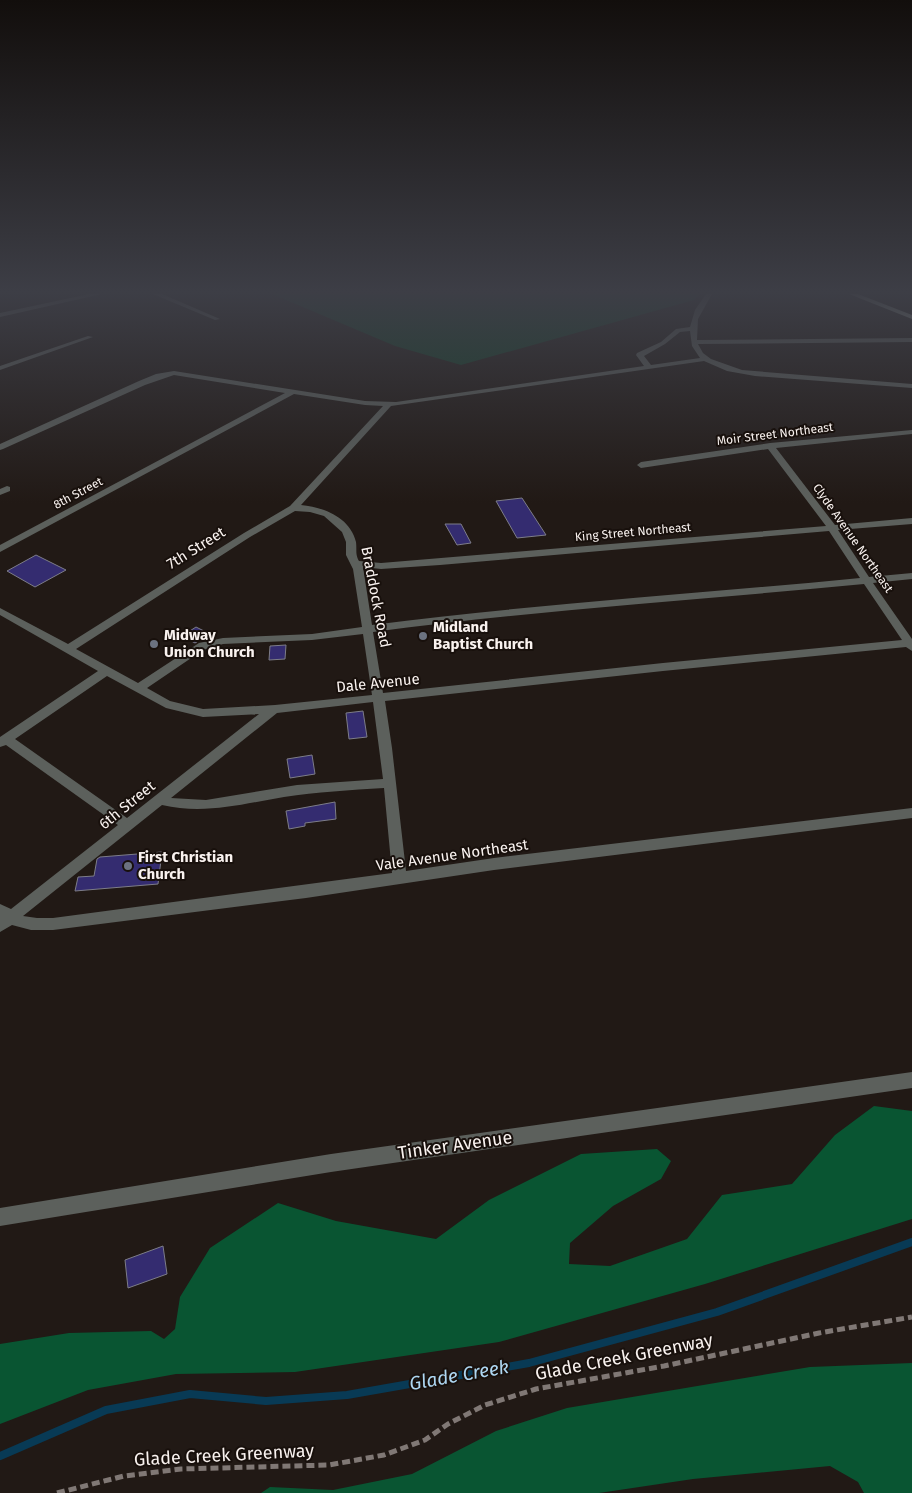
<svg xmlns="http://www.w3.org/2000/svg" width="912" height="1493" font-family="'Fira Sans',sans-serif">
	<rect width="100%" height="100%" fill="#211915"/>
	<polygon fill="#124028" points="272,294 699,294 694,300 461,365 395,346"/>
	<g fill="#095532">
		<polygon points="874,1106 912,1111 912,1219 705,1284 499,1342 295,1372 176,1374 88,1390 0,1424 0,1344 69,1333 151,1331 164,1339 175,1329 180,1297 210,1248 278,1203 336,1221 436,1239 489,1200 581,1154 657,1149 671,1161 661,1179 613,1206 570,1243 569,1264 610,1266 687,1239 722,1195 792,1184 835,1135"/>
		<polygon points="912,1363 912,1493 864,1493 858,1482 830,1466 693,1479 599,1493 261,1493 270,1487 333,1490 412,1474 496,1431 567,1408 810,1367"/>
	</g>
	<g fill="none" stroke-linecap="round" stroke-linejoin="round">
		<polyline stroke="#083a55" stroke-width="8" points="0,1456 106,1410 190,1394 266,1401 347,1395 529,1363 717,1312 912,1242"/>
	</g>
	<g fill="#342c70" stroke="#7d7d88">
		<polygon points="522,498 546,535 517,538 496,501"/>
		<polygon points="445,524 461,524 471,543 457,545"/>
		<polygon points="36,555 66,570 35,587 7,571"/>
		<polygon points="196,627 210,634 195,643 182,636"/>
		<polygon points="286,645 285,659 269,660 270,646"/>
		<polygon points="363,711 367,737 349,739 346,713"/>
		<polygon points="312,755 315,774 290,778 287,759"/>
		<polygon points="335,802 336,819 305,823 305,826 289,829 286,811"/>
		<polygon points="162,852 158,884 75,891 78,877 94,876 97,859 100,857"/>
		<polygon points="163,1246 167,1274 128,1288 125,1260"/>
	</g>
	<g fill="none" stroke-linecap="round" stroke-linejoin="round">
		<polyline stroke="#807875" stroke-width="5" stroke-dasharray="8 4" stroke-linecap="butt" points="57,1493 124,1476 181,1469 329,1465 384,1455 425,1440 448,1424 485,1405 536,1389 664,1366 819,1333 912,1317"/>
		<g fill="#5c605c" fill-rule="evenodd">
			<polygon points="89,294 102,294 0,317 0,313"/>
			<polygon points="153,294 162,294 220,319 215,320"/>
			<path d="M706 294H712L698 319 697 340 912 338V342L698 344 703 353 711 359 742 370 912 384V388L755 376 727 371 704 361 391 406 301 505C323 507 350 517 356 542 357 550 355 554 359 561L381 563 826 526 768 449 641 468 637 465 641 462 770 443 912 430V434L776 448 835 525 912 518V524L838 530 869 577 912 573V579L873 583 912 639V651L906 647 663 671 385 701 392 748 406 871 494 858 912 808V818L494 870 306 898 53 930H31L12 925 0 932V904L11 909 118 825 6 745 0 747V737L98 671 0 615V608L68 644 244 533 290 506 383 406 365 405 294 394 0 552V545L285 393 174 375 145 385 3 449 0 450V444L139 381 156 374 174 371 365 401 396 402 644 366 636 355 637 353 661 342 676 329 690 327 695 310ZM690 331 692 346 700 358 651 365 644 356 665 344 680 332ZM295 511 310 512 324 516 342 532 346 542V555L353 569 362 627 312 634 223 638 199 643 138 683 76 649 250 537ZM829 531 860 578C697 594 534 604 372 625L363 567 381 569 440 565ZM864 584 902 640 663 663 383 693 373 632C536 610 700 600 864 584ZM363 634 372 695 275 705 203 709 170 701 147 688 203 650 223 644 312 640ZM107 676 166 708 203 717 259 714 127 818 15 739ZM373 702 383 779 297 785 206 800 171 798 277 713ZM384 788 392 873 53 918H37L23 916 162 805C204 815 242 804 284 797 317 792 350 790 384 788Z"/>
			<polygon points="88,336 93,337 0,370 0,366"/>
			<polygon points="7,486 10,487 10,491 0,495 0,489"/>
			<polygon points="912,1072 912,1088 331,1172 0,1226 0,1208 331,1154"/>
		</g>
		<polygon fill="#9ea69e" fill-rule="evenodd" points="849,294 858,294 912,315 912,319"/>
	</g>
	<linearGradient id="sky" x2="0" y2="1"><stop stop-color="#120e0c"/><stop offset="0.58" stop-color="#3d3e46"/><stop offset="1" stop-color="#3d3e46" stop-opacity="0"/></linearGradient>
	<rect width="912" height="503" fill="url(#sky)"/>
	<g fill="#6b7280" stroke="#18100c" stroke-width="2">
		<circle cx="423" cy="636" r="5"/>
		<circle cx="154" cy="644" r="5"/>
		<circle cx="128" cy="866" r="5"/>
	</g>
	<g text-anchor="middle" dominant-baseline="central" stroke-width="4" stroke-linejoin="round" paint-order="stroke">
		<g font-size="12" fill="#f9f2ef" stroke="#18100c">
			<text transform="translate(775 434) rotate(-7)">Moir Street Northeast</text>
			<text transform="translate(78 493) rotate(-28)">8th Street</text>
			<text transform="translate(633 532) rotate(-5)">King Street Northeast</text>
			<text transform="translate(853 538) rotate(55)">Clyde Avenue Northeast</text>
		</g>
		<g font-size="15" fill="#f9f2ef" stroke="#18100c">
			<text transform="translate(196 548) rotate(-32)">7th Street</text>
			<text transform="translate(376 597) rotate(79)">Braddock Road</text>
			<text transform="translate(378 683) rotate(-6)">Dale Avenue</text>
			<text transform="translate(127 805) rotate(-39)">6th Street</text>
			<text transform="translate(452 855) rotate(-8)">Vale Avenue Northeast</text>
		</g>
		<g font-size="15" font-weight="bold" fill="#f9f2ef" stroke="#18100c" text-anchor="start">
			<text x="433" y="627">Midland<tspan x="433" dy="17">Baptist Church</tspan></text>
			<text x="164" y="635">Midway<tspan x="164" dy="17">Union Church</tspan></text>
			<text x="138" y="857">First Christian<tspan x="138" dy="17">Church</tspan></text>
		</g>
		<g font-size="18" fill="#f9f2ef" stroke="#18100c">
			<text transform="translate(455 1145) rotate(-8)">Tinker Avenue</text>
			<text transform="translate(624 1357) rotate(-11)">Glade Creek Greenway</text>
			<text transform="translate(224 1455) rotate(-3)">Glade Creek Greenway</text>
		</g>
		<g font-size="19" font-style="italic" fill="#aed7f2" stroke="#18100c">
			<text transform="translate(459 1375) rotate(-10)">Glade Creek</text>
		</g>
	</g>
</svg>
